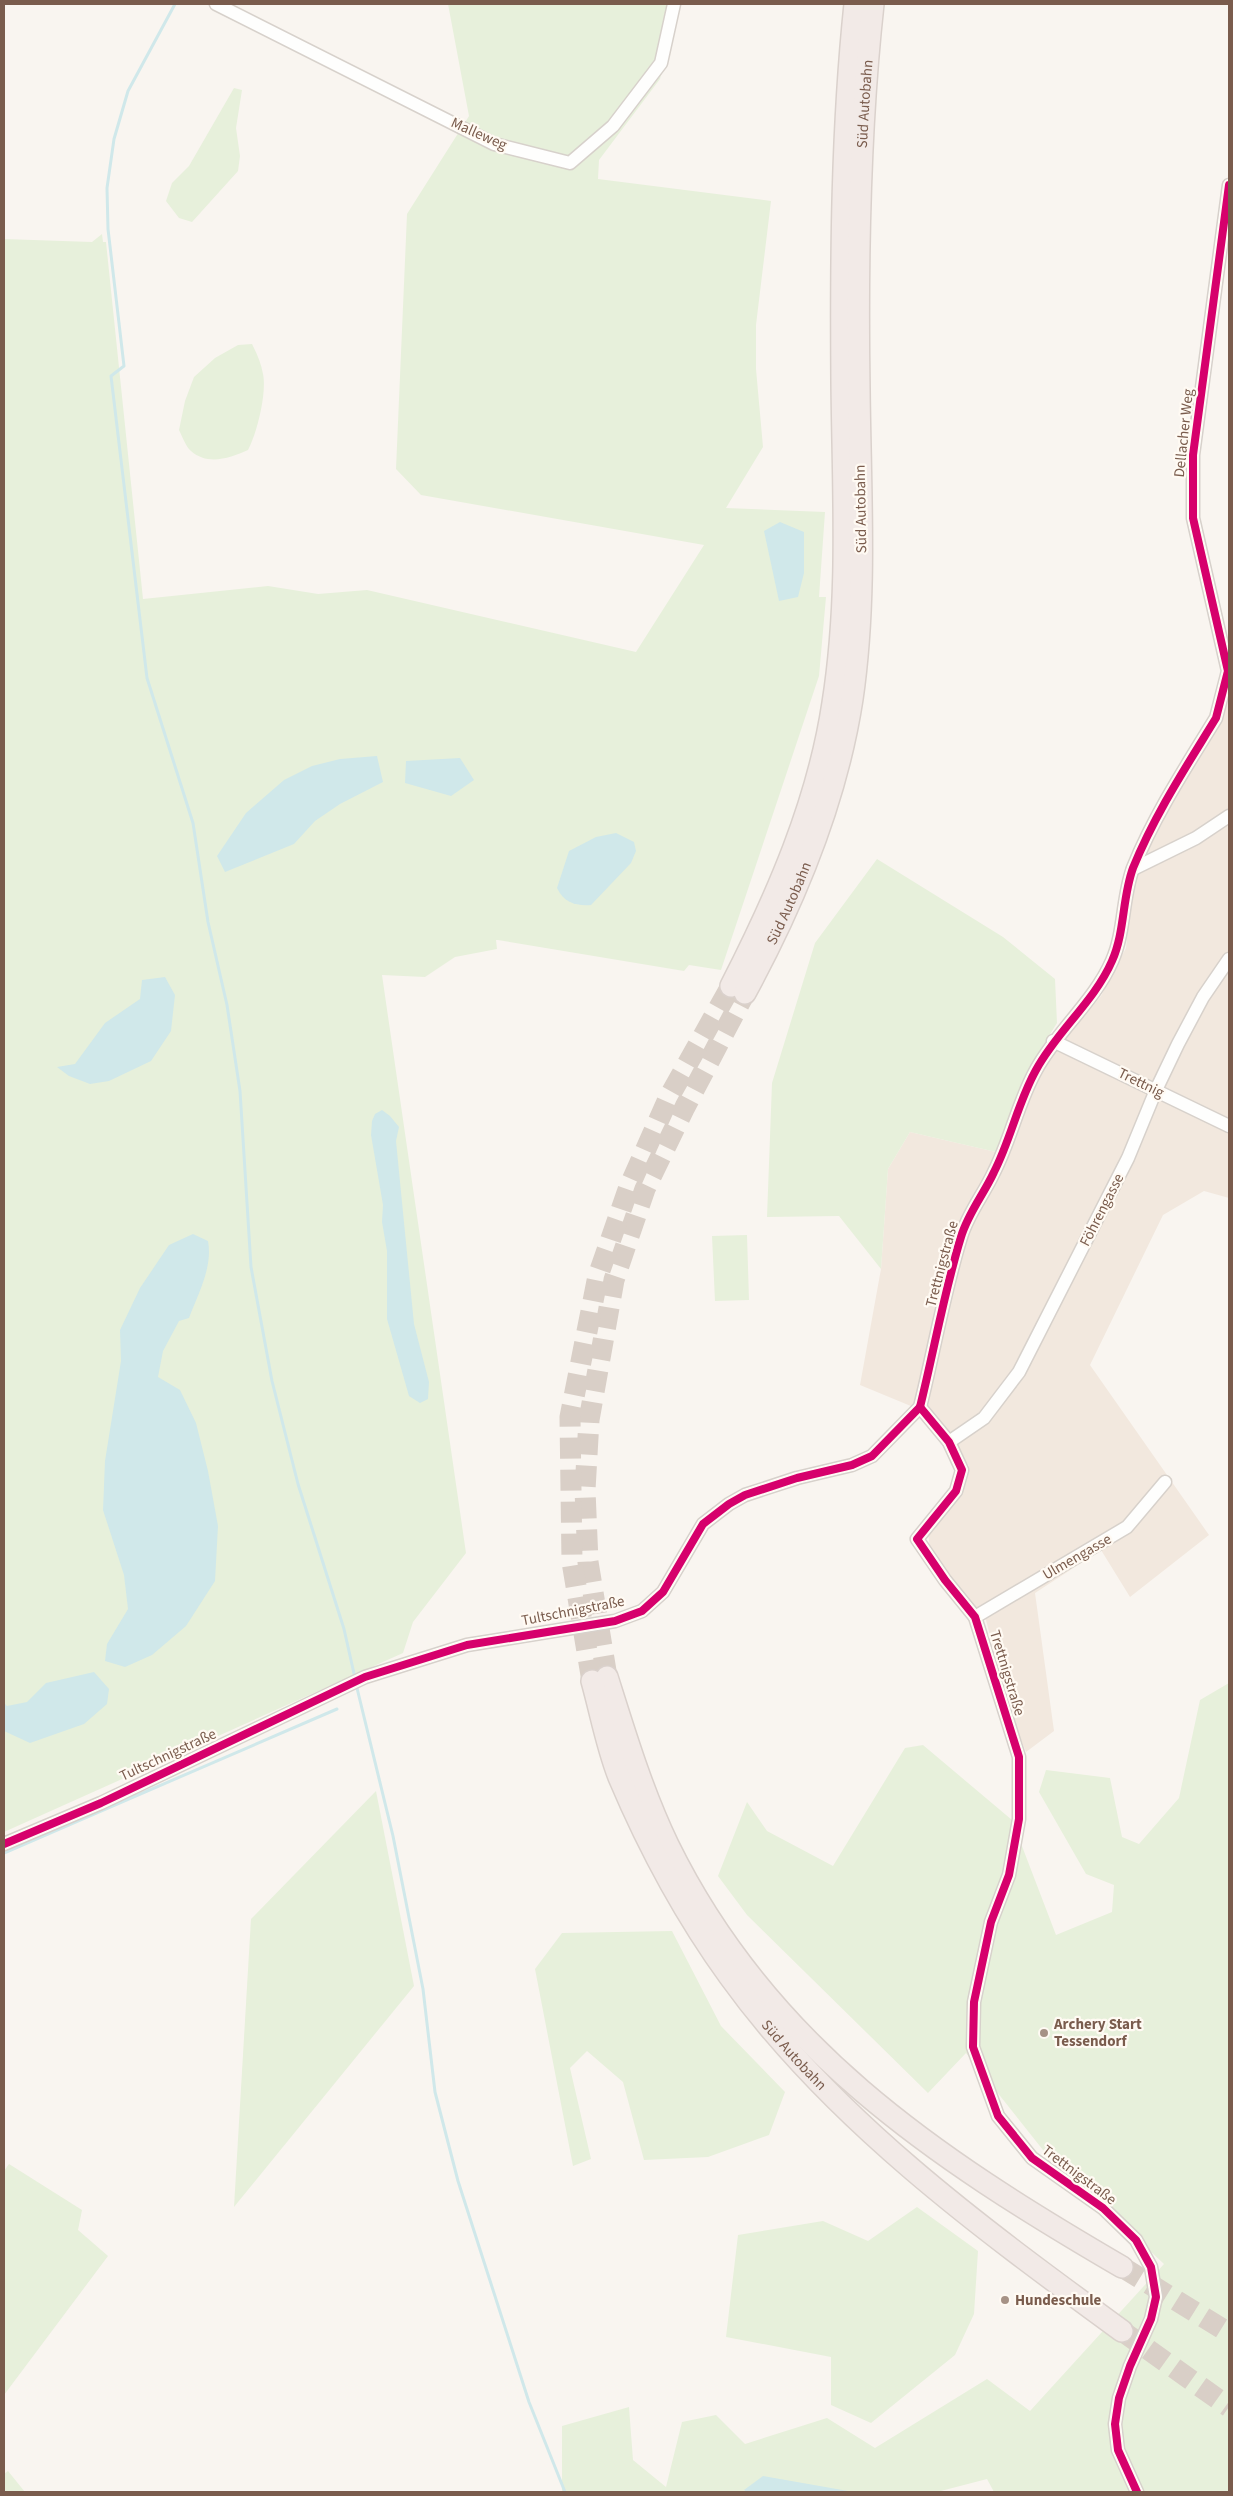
<svg xmlns="http://www.w3.org/2000/svg" width="1233" height="2496" font-family="'Source Sans 3',sans-serif">
	<rect width="100%" height="100%" fill="#f9f5f0"/>
	<polygon fill="#f2e8de" points="1229,689 1229,1198 1204,1191 1163,1215 1090,1365 1209,1535 1130,1597 1101,1550 1035,1593 1054,1731 1026,1752 1009,1710 985,1616 970,1603 930,1549 928,1532 963,1489 969,1466 935,1416 860,1385 881,1269 888,1169 910,1132 996,1152 1033,1083 1052,1054 1101,996 1126,948 1132,888 1163,815 1224,714"/>
	<g fill="#e7f0db">
		<polygon points="448,4 679,4 660,79 599,160 598,179 771,201 756,325 756,369 763,447 726,508 825,512 819,597 826,597 819,676 721,970 689,965 684,971 498,940 496,940 497,949 455,957 425,977 382,975 466,1553 413,1622 403,1653 4,1832 4,239 92,242 102,234 103,242 106,242 143,599 268,586 318,594 367,590 636,652 704,545 421,495 396,469 407,214 469,116"/>
		<polygon points="234,88 242,90 236,128 240,156 238,171 192,222 179,218 166,201 172,183 189,166"/>
		<path d="M252 344C257 354 261 363 263 374 267 393 257 433 248 450 230 458 208 466 191 451 186 447 182 436 179 430L185 401 194 377 215 358 238 345Z"/>
		<polygon points="877,859 1003,937 1055,979 1057,1023 1026,1073 996,1152 910,1132 888,1169 881,1269 839,1216 767,1217 772,1083 815,943"/>
		<polygon points="747,1235 749,1300 715,1301 712,1236"/>
		<polygon points="1229,1683 1229,2492 994,2492 987,2479 937,2492 562,2492 562,2426 629,2407 633,2460 666,2487 682,2422 716,2415 745,2444 827,2418 875,2448 987,2379 1030,2411 1164,2264 1043,2150 966,2053 928,2093 747,1915 718,1876 747,1802 767,1831 833,1866 905,1748 923,1745 1012,1820 1056,1935 1112,1912 1114,1885 1086,1874 1039,1792 1046,1770 1110,1778 1122,1837 1139,1844 1179,1798 1200,1700"/>
		<polygon points="376,1791 414,1986 234,2207 251,1919"/>
		<polygon points="672,1931 721,2026 785,2092 769,2135 708,2157 644,2160 623,2082 587,2051 570,2068 591,2159 573,2166 535,1969 562,1933"/>
		<polygon points="9,2164 82,2210 78,2230 108,2256 4,2395 4,2171"/>
		<polygon points="917,2207 978,2251 974,2314 955,2355 871,2423 831,2405 831,2357 726,2337 738,2235 823,2221 868,2241"/>
		<polygon points="8,2471 25,2492 4,2492 4,2474"/>
	</g>
	<g fill="#d0e8ea">
		<polygon points="780,522 804,532 804,573 798,597 779,601 764,531"/>
		<polygon points="377,756 383,782 340,804 315,821 294,844 225,872 217,856 246,813 284,780 312,766 340,759"/>
		<polygon points="460,758 474,780 451,796 405,783 406,761"/>
		<path d="M616 833 634 842 636 851 631 863 591 905C576 906 564 903 557 888L569 851 596 837Z"/>
		<polygon points="165,977 175,995 171,1031 151,1061 109,1081 90,1084 69,1076 57,1067 75,1064 105,1023 140,999 142,980"/>
		<polygon points="382,1110 390,1116 399,1127 396,1141 414,1324 429,1382 428,1399 420,1403 409,1396 387,1319 387,1251 382,1222 383,1205 371,1135 372,1121 375,1114"/>
		<path d="M193 1234 208 1241C213 1267 198 1294 189 1318L179 1321 163 1351 158 1377 180 1390 196 1423 208 1471 218 1526 215 1581 186 1626 152 1655 125 1667 105 1661 107 1644 128 1609 124 1575 103 1510 105 1461 121 1361 120 1330 140 1288 169 1245Z"/>
		<polygon points="94,1672 109,1689 107,1704 84,1724 30,1743 4,1731 4,1703 7,1706 27,1702 46,1683"/>
		<polygon points="763,2476 848,2491 747,2492 744,2490"/>
	</g>
	<g fill="none" stroke-linecap="round" stroke-linejoin="round">
		<g stroke="#d0e8ea" stroke-width="3">
			<polyline points="175,4 128,91 114,139 107,188 108,229 124,366 111,376 147,678 193,823 208,922 227,1005 240,1091 251,1267 272,1381 298,1484 344,1629 355,1678"/>
			<polyline points="356,1684 393,1836 423,1989 435,2092 458,2181 529,2402 565,2492"/>
			<polyline points="4,1853 337,1709"/>
		</g>
		<g stroke="#d9cfc7" stroke-width="21" stroke-dasharray="21 11" stroke-linecap="butt">
			<polyline points="607,1677 588,1562 585,1490 589,1420 614,1280 645,1189 685,1107 745,993"/>
			<polyline points="592,1681 572,1562 570,1417 598,1276 629,1187 669,1097 731,986"/>
			<polyline points="1122,2267 1229,2333"/>
			<polyline points="1122,2331 1229,2407"/>
		</g>
		<g stroke="#d7d1cb" stroke-width="15">
			<g id="street">
				<polyline points="216,4 494,144 570,163 613,126 661,63 674,4"/>
				<polyline points="1133,869 1196,838 1229,816"/>
				<polyline points="1053,1041 1229,1126"/>
				<path d="M920 1407C934 1351 944 1292 961 1237 968 1213 984 1194 994 1172 1011 1139 1018 1102 1036 1070 1057 1031 1094 1002 1112 961 1125 932 1122 898 1133 868 1155 814 1186 767 1216 718L1228 671 1193 518V455L1229 185"/>
				<polyline points="920,1407 949,1442 962,1470 956,1491 917,1539 945,1580 975,1617 1019,1757 1019,1819 1009,1875 991,1922 974,2002 973,2047 998,2116 1032,2158 1103,2208 1136,2240 1151,2267 1156,2297 1151,2319 1130,2366 1119,2398 1115,2424 1118,2450 1137,2492"/>
				<polyline points="949,1442 984,1418 1019,1372 1128,1158 1156,1090 1178,1044 1203,997 1229,959"/>
				<polyline points="975,1617 1127,1527 1165,1482"/>
				<polyline points="4,1844 101,1803 365,1677 467,1645 615,1621 642,1611 663,1592 703,1524 729,1504 745,1495 797,1478 852,1465 872,1456 920,1407"/>
			</g>
		</g>
		<g stroke="#dad1cc" stroke-width="24">
			<g id="highway">
				<path d="M731 986C777 896 818 803 833 703 850 596 843 488 842 381 841 255 842 129 855 4"/>
				<path id="s1" d="M745 993C795 901 836 803 852 699 867 596 860 492 859 389 857 261 859 131 873 4"/>
				<path d="M607 1677C625 1734 642 1791 668 1845 767 2047 935 2158 1122 2267"/>
				<path id="s2" d="M592 1681C601 1713 607 1747 619 1777 649 1848 685 1915 730 1977 833 2120 981 2228 1122 2331"/>
			</g>
		</g>
		<use href="#street" stroke="#fefefd" stroke-width="12"/>
		<use href="#highway" stroke="#f2eae7" stroke-width="21"/>
		<g stroke="#fffaf3" stroke-width="11">
			<g id="cycleway">
				<path d="M920 1407C934 1351 944 1292 961 1237 968 1213 984 1194 994 1172 1011 1139 1018 1102 1036 1070 1057 1031 1094 1002 1112 961 1125 932 1122 898 1133 868 1155 814 1186 767 1216 718L1228 671 1193 518V455L1229 185"/>
				<polyline points="920,1407 949,1442 962,1470 956,1491 917,1539 945,1580 975,1617 1019,1757 1019,1819 1009,1875 991,1922 974,2002 973,2047 998,2116 1032,2158 1103,2208 1136,2240 1151,2267 1156,2297 1151,2319 1130,2366 1119,2398 1115,2424 1118,2450 1137,2492"/>
				<polyline points="4,1844 101,1803 365,1677 467,1645 615,1621 642,1611 663,1592 703,1524 729,1504 745,1495 797,1478 852,1465 872,1456 920,1407"/>
			</g>
		</g>
		<use href="#cycleway" stroke="#d6006c" stroke-width="8"/>
	</g>
	<g fill="#a69286" stroke="#fffaf3" stroke-width="2">
		<circle cx="1044" cy="2033" r="5"/>
		<circle cx="1005" cy="2300" r="5"/>
	</g>
	<g text-anchor="middle" dominant-baseline="central" stroke-width="4.5" stroke-linejoin="round" paint-order="stroke">
		<g font-size="15" fill="#7a5c4d" stroke="#fffaf3">
			<text stroke="none"><textPath href="#s1" startOffset="910">Süd Autobahn</textPath></text>
			<text transform="translate(479 134) rotate(24)">Malleweg</text>
			<text transform="translate(1184 433) rotate(-84)">Dellacher Weg</text>
			<text transform="translate(861 509) rotate(-91)">Süd Autobahn</text>
			<text stroke="none"><textPath href="#s1" startOffset="100">Süd Autobahn</textPath></text>
			<text transform="translate(1141 1083) rotate(26)">Trettnig</text>
			<text transform="translate(1102 1210) rotate(-63)">Föhrengasse</text>
			<text transform="translate(942 1264) rotate(-75)">Trettnigstraße</text>
			<text transform="translate(1077 1557) rotate(-30)">Ulmengasse</text>
			<text transform="translate(573 1611) rotate(-11)">Tultschnigstraße</text>
			<text transform="translate(1007 1673) rotate(73)">Trettnigstraße</text>
			<text transform="translate(168 1755) rotate(-25)">Tultschnigstraße</text>
			<text stroke="none"><textPath href="#s2" startOffset="430">Süd Autobahn</textPath></text>
			<text transform="translate(1079 2175) rotate(37)">Trettnigstraße</text>
		</g>
		<g font-size="15" font-weight="bold" fill="#7a5c4d" stroke="#fffaf3" text-anchor="start">
			<text x="1054" y="2024">Archery Start<tspan x="1054" dy="17">Tessendorf</tspan></text>
			<text x="1015" y="2300">Hundeschule</text>
		</g>
	</g>
	<rect width="1233" height="2496" fill="none" stroke="#7a5c4d" stroke-width="10"/>
</svg>
